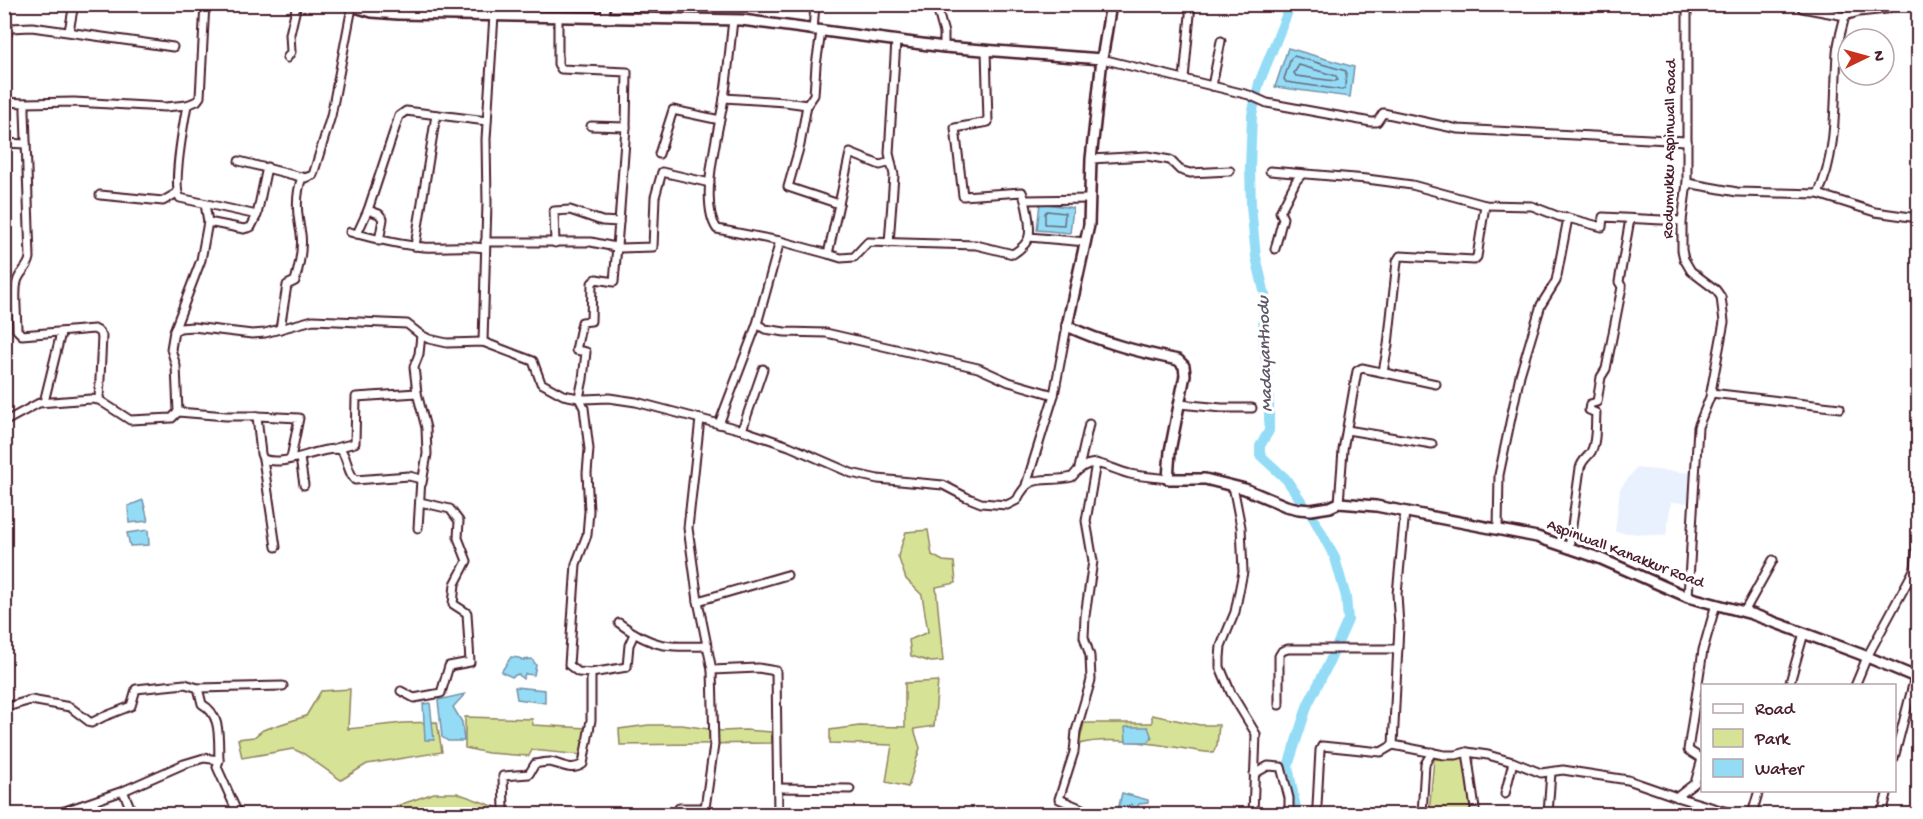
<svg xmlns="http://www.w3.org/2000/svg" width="1923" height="819" font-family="'Gochi Hand',sans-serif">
	<rect width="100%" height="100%" fill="#fff"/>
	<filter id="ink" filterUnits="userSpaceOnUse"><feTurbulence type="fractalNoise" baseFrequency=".0167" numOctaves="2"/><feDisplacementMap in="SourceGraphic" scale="12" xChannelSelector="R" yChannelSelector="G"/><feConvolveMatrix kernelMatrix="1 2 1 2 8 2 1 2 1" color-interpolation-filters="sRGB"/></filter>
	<g filter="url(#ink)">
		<polygon fill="#e9f1ff" points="1636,468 1692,473 1690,503 1671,502 1666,536 1615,532 1620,489"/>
		<g fill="#d6e396" stroke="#908160" stroke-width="1.5">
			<polygon points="928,530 932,555 943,561 954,562 956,583 936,587 943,661 931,662 911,656 909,640 928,632 922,595 906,579 898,556 906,532"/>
			<polygon points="938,681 934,726 914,729 920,748 908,787 886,782 892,745 830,743 830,730 859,726 905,727 905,683"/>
			<polygon points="350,689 348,729 403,723 437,722 442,752 367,764 341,780 304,754 293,749 242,758 238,739 254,737 263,730 306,716 321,691"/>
			<path d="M1152 715 1200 725H1219L1217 745 1213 753C1174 748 1115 734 1079 744L1084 723H1152Z"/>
			<polygon points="465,717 532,719 533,725 587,728 582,755 532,750 529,756 488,753 465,748"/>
			<polygon points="649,725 682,725 722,731 745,730 771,732 772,743 620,745 619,729"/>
			<polygon points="1474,757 1472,788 1473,814 1429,814 1434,759"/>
			<polygon points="434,793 457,793 496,807 498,814 373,814"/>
		</g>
		<g fill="#94dcf6" stroke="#7690a5" stroke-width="1.5">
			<polygon points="1288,48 1354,67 1350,97 1275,87"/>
			<polygon points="1040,203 1073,208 1070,233 1037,230"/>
			<polygon points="143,500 148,521 129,523 128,506"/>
			<polygon points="148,530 149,545 130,546 127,533"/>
			<polygon points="511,657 519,658 522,660 532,659 536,665 534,675 525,674 523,679 518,674 512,677 501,672"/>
			<polygon points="515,687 545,690 545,703 517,699"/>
			<polygon points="465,694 453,707 462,722 464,741 448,741 442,737 438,700"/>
			<polygon points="430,703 434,740 425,740 423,704"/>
			<polygon points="1125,727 1148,727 1152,738 1148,742 1126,742"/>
			<polygon points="1122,793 1148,800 1148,803 1139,804 1136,810 1131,804 1124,814 1117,814"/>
		</g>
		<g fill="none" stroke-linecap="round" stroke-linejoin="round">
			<g stroke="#686b7c" stroke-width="1.5">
				<polygon points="1294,56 1346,71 1345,88 1342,90 1286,82 1284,79 1291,58"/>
				<polygon points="1299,65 1336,76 1338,80 1335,81 1296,76 1294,73"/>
				<polygon points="1047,211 1065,213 1064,225 1045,224 1045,213"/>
			</g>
			<polyline stroke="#94dcf6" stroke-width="10" points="1291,4 1259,83 1252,115 1250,167 1251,206 1256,257 1265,295 1263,331 1269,391 1269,431 1260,446 1260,455 1286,479 1314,519 1335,558 1346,597 1348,620 1328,665 1308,704 1288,766 1297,814"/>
			<g stroke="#4a1f2b" stroke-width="11">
				<g id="minor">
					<path d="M205 4 200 97 197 101 187 105C184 122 172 186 180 198L257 215"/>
					<polyline points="936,4 944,33 944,47"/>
					<polyline points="1687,4 1687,183 1682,221 1682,250 1684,259 1691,271 1716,290 1721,297 1724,322 1710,397 1698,427 1688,597"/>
					<polyline points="512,15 513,4"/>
					<polyline points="558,16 558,64 561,69 627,72 626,127 619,222"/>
					<polyline points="1845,16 1859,12 1887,9 1891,4"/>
					<polyline points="605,17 606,4"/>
					<path d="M733 20C730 46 728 72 724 98 719 130 698 202 717 229L780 241"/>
					<polyline points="69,31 74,4"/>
					<polyline points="813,31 815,4"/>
					<polyline points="287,58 291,52 290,34 297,4"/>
					<polyline points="1102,59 1249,95 1267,103 1371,122 1377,122 1383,113 1458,129 1687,141"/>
					<polyline points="1184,79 1191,4"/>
					<polyline points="1212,86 1221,41"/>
					<polyline points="724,98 785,102 807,105"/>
					<polyline points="25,103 74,102 165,107 187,105"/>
					<polyline points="591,126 626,127"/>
					<polyline points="4,143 26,144"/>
					<polyline points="659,154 673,110 720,120"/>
					<polyline points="1091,159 1147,156 1170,160 1180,170 1190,173 1230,171"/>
					<polyline points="239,161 305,178 313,175 331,116 352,7"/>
					<polyline points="1270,171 1367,179 1412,185 1485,205 1532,206 1560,217 1568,218 1556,281 1541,305 1520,375 1499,475 1498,529"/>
					<path d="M1687 183 1737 192 1818 194C1838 153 1834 98 1837 53 1838 41 1842 28 1845 16L1802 8 1800 4"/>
					<polyline points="1818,194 1875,212 1918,218"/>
					<polyline points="100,195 163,201 177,193"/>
					<polyline points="1026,200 1090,199"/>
					<polyline points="839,204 850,153 880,165 891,162"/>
					<polyline points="1568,218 1602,227 1603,217 1682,221"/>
					<polyline points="208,222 244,229 251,227 257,215 267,167"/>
					<path d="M350 232C375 239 399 245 424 247 445 248 465 245 485 248"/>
					<polyline points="357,234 368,210"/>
					<polyline points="1029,237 1086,242"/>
					<polyline points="379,241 383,219 379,214 368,210 399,116 406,111 487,121"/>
					<polyline points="485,242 591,242 620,248 653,247 655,197 662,172 710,183"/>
					<polyline points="889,243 894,175 889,153 896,41"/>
					<polyline points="415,246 436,115"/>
					<polyline points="1275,249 1283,218 1280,212 1296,181 1302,174"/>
					<path d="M828 254 841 258 854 257 868 242 976 245 1013 254C1019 250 1028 243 1029 236 1031 225 1026 201 1022 192L963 196 955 128 988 122 986 50"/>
					<polyline points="757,324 765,329 785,332 826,333 978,368 1009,382 1054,395"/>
					<path d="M280 329 287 285 295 281C299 267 303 249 301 234 297 214 295 197 302 177"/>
					<polyline points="174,331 201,260 208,222 205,204"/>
					<polyline points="421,335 419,354 414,367 417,393 426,428 427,454 422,483"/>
					<polyline points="483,342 487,203 486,139 494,15"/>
					<polyline points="1383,372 1388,345 1397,261 1400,256 1474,260 1477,257 1485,205"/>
					<polyline points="1711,393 1840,408"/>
					<path d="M99 400 102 336 98 331 94 329 22 335 17 330C17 317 14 293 17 282 19 272 28 269 30 258L25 111V103L5 102V39L10 28 32 27 173 47"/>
					<polyline points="44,402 61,333"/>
					<polyline points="1179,404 1222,408 1252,408"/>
					<path d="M178 412 226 416H257L261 454 263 459C287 468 320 445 341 450 348 459 347 472 355 480L409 476 421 479 418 528"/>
					<polyline points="257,416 299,418 291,458"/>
					<polyline points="700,419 688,528 698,601 712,670 758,668 776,671 778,814"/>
					<path d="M4 422 39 403 91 399 99 400 130 420 172 418 178 412 176 366 171 349 174 331 180 328 193 327 252 334 265 333 313 320 407 324 421 335 429 339 447 343 483 342 533 361 541 383 563 395 584 399 609 398 636 402 742 430 789 446 851 473 878 479 943 485 966 497 981 503 1007 505 1017 500C1031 470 1046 484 1072 477 1091 452 1106 468 1130 474 1143 477 1156 477 1168 479"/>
					<polyline points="719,424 757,324 780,241 828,254 839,204 788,187 800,145 807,105 814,95 816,65 821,32"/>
					<polyline points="742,430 763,369"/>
					<polyline points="1347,430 1432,444"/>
					<polyline points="336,448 355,443 356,397 417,393"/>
					<polyline points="300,458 304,485"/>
					<polyline points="263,459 276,547"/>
					<polyline points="1079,468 1089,424"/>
					<polyline points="1026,485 1054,395 1067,326"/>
					<polyline points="1233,486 1241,527 1243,572 1235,612 1221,646 1220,658 1220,667 1231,693 1256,734 1253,814"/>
					<polyline points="1339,503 1343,450 1357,371 1362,368 1436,384"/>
					<polyline points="1405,511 1397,594 1399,626 1393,745 1444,755 1456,755 1467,752 1488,755 1513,762 1541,773 1563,770 1628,780 1677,797 1734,814"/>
					<path d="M1569 548 1580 468C1582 460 1587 458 1591 452 1597 441 1595 425 1596 413L1589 410 1590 404 1597 402 1601 377 1606 369 1622 287 1619 282 1630 219"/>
					<polyline points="698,601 787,575"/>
					<polyline points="1744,612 1773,560"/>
					<path d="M619 623C653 648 667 647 708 646"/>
					<polyline points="591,673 627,667 629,645 634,634"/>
					<polyline points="1789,686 1804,633"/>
					<polyline points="1855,686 1867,657 1915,568 1918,536"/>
					<polyline points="198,688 283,686"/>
					<polyline points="401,691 414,698 441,693 449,666 470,662 467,613 453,604 455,584 467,561 458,538 459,521 450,509 420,502"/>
					<path d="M4 701 7 707 31 700 70 707 91 723 103 717 131 706 136 689 185 684 198 688 202 704C222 715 218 739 219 760"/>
					<polyline points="1279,705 1279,656 1282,651 1288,649 1398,649"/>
					<polyline points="1467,752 1475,809 1474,814"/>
					<polyline points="1894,758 1915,677"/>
					<polyline points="1254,774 1268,766 1281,767 1289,798 1289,814"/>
					<polyline points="778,788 850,789"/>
					<polyline points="123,791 184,764 204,758 219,760 217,767 238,814"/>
					<polyline points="1505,794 1513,762"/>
					<polyline points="1677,797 1695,783 1702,759 1688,750 1703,650 1716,604"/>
					<polyline points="1317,806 1320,750 1322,746 1381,752 1393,745"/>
					<polyline points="679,808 705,808 714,745 712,670"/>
					<polyline points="56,814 123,791 133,814"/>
					<path d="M507 814 504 809 503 776 529 774 535 764C540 763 545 762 550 762 562 764 571 772 583 764L591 720V673L578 672 569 665 576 564 587 535 589 511 587 473 589 449 584 408 579 398 583 379 586 352 576 350 582 322 591 321 592 283 596 279 614 282 619 222 602 221 570 210 554 211 555 243"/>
					<polyline points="1094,814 1059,799 1074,752 1076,731 1091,680 1090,656 1084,637 1085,616 1093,561 1086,521 1096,463"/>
					<polyline points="1422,814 1425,764 1432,752"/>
					<polyline points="1548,814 1551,772"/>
					<polyline points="1752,814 1759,790"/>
					<polyline points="1882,814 1888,790"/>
				</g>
			</g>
			<g stroke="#4a1f2b" stroke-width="14">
				<g id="major">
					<polyline points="345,4 372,12 398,14 742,20 944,47 1102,59"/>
					<path d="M1111 4 1102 59 1091 159 1089 225 1067 326C1103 343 1139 352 1178 360L1184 366 1185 375 1170 451 1168 479H1205L1245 489 1286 506 1299 509 1311 510 1330 507 1339 503 1376 506 1537 537 1599 558 1688 597 1752 614 1860 654 1918 678"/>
				</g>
			</g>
			<use href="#minor" stroke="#fff" stroke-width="7"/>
			<use href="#major" stroke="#fff" stroke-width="9"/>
		</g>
	</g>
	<g text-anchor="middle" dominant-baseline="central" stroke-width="6" stroke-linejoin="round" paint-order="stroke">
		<g font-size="16" fill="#4a1f2b" stroke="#fff">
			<text transform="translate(1671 149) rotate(-89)">Rodumukku Aspinwall Road</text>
			<text transform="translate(1625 555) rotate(21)">Aspinwall Kanakkur Road</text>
		</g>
		<g font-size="18" font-style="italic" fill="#605868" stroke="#fff">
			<text transform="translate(1266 354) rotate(-92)">Madayanthodu</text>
		</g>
	</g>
	<rect width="1923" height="819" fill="none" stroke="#fff" stroke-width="24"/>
	<rect x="12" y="12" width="1899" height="795" fill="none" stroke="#4a1f2b" stroke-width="2" filter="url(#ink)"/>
	<rect x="1701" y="684" width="195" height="108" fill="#ffffff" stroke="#b7a5aa" stroke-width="1.5"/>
	<rect x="1713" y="704" width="30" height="9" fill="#ffffff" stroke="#b7a5aa" stroke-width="1.5"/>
	<text x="1755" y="714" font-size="18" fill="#4a1f2b">Road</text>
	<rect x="1713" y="729" width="30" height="18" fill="#d6e396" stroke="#b7a5aa" stroke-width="1.5"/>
	<text x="1755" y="744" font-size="18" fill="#4a1f2b">Park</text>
	<rect x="1713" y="759" width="30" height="18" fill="#94dcf6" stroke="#b7a5aa" stroke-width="1.5"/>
	<text x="1755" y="774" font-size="18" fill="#4a1f2b">Water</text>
	<g transform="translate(1866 57) rotate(85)"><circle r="28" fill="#ffffff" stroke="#b7a5aa" stroke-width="1.5"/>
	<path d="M0-4.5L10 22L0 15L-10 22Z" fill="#c8321e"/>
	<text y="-9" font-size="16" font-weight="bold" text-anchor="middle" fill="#4a1f2b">N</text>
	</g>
</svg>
